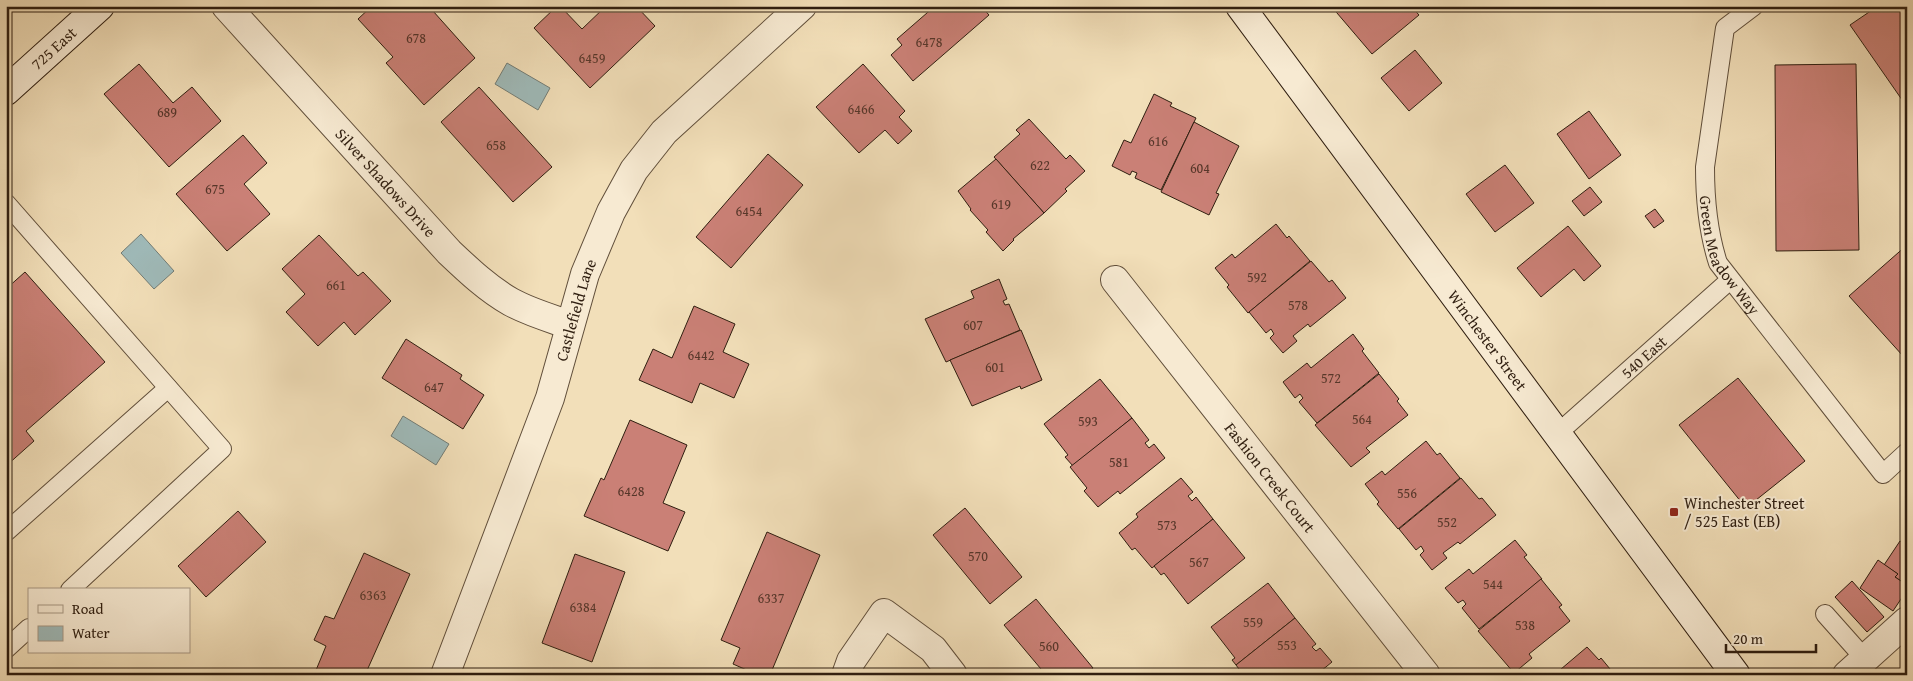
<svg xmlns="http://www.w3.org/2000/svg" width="1913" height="681" font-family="'Gentium Book Plus',serif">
	<rect width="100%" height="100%" fill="#f2dfb9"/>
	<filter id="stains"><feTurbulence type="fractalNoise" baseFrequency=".004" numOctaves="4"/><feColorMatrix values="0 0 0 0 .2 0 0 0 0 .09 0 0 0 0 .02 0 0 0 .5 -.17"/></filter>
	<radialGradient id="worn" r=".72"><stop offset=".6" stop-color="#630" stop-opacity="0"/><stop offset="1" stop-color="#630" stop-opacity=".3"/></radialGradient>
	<g fill="#9fbab9" stroke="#727c75">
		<polygon points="507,63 550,88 538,110 495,84"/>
		<polygon points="141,234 174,271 154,289 121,253"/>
		<polygon points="403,416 449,444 436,465 391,436"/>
	</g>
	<g fill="#ca8076" stroke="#2f1e10">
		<polygon points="372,6 438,6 433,11 475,58 424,105 386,63 393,57 358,19"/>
		<polygon points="557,6 560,6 582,29 606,6 636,6 655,26 590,88 534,28"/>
		<polygon points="935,6 981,6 989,15 913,81 891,55 902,45 897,39"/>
		<polygon points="1331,6 1411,6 1419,15 1372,54"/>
		<polygon points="1878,6 1907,6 1907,107 1850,25"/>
		<polygon points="1415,50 1442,83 1409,111 1381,78"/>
		<polygon points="139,64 173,103 192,87 221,121 169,167 104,94"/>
		<polygon points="863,64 905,111 899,117 912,131 898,144 885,130 859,153 816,107"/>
		<polygon points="1856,64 1859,250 1776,251 1775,65"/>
		<polygon points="479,87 552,167 513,202 441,122"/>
		<polygon points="1154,94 1172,103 1170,106 1196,118 1161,190 1135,178 1137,173 1132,171 1130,175 1112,166 1124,140 1131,143"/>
		<polygon points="1589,111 1621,155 1589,179 1557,134"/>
		<polygon points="1029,119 1066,159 1070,155 1085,171 1065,189 1067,191 1044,213 994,157 1020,134 1016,130"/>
		<polygon points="1194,122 1239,146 1216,193 1219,194 1209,215 1161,192"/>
		<polygon points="243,135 267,163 244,184 270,214 227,251 176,194"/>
		<polygon points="768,154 803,185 731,268 696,237"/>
		<polygon points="996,159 1044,213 1013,239 1014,240 1003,251 986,232 988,230 970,210 971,209 958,191"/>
		<polygon points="1505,165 1534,203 1495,232 1466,194"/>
		<polygon points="1590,187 1602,202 1584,216 1572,201"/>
		<polygon points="1655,209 1664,221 1654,228 1645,216"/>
		<polygon points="1276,224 1287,238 1289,236 1310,261 1248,313 1227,287 1229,285 1215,268 1232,254 1235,258"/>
		<polygon points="1568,226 1601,266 1584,281 1574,269 1541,297 1517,268"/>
		<polygon points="319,235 358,276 363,272 391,301 355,335 344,322 318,346 286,312 305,294 282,269"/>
		<polygon points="1907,245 1907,352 1903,356 1849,296"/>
		<polygon points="1311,261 1329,282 1332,280 1346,298 1310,327 1308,324 1293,336 1297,341 1283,353 1270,338 1274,334 1271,329 1266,333 1249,312"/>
		<polygon points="25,272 105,362 26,431 34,441 6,466 6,289"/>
		<polygon points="999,279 1007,299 1003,301 1005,305 1009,304 1020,330 946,362 925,319 974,298 971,291"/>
		<polygon points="694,306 735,324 723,352 749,364 734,398 700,383 692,403 639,380 653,349 672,358"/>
		<polygon points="1021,330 1042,380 1021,389 1020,386 972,406 950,360"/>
		<polygon points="1353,334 1364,349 1362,351 1379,373 1317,423 1299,402 1303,398 1300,394 1295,398 1283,382 1307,363 1311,368"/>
		<polygon points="406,339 462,375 460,379 484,395 463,429 382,378"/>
		<polygon points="1379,374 1399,399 1397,401 1408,415 1366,448 1370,452 1351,467 1315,425"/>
		<polygon points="1738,378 1805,461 1746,508 1679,425"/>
		<polygon points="1100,379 1132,418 1073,466 1065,457 1068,455 1044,424"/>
		<polygon points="1132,418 1149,440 1145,443 1149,448 1154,444 1165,458 1120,494 1118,491 1098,507 1084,491 1087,488 1070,467"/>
		<polygon points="630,420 687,445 663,503 685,512 668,551 584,516 601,478 604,480"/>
		<polygon points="1426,441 1437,455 1440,453 1460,478 1398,529 1377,504 1379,502 1365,484 1382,471 1385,475"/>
		<polygon points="1181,478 1193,492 1188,496 1192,501 1196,497 1213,519 1152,568 1135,548 1132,550 1119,533 1138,517 1136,514"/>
		<polygon points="1461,478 1479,499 1482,498 1496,515 1460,544 1458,542 1443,553 1447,558 1432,570 1420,555 1424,551 1421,546 1416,550 1399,529"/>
		<polygon points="965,508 1022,577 990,604 933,535"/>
		<polygon points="238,511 266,542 206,597 178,566"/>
		<polygon points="1213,519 1245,558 1188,604 1164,573 1161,575 1154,566"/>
		<polygon points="767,532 820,555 770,675 758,675 733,664 740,648 721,640"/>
		<polygon points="1515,540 1527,555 1524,557 1542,579 1479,629 1462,608 1466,604 1463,600 1458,603 1445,588 1469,569 1473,574"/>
		<polygon points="1900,541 1907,545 1907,585 1895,577 1898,574 1884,565"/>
		<polygon points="364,553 410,574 365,675 314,675 326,646 314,640 325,616 334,619"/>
		<polygon points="575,554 625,572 592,662 542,643"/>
		<polygon points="1878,560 1898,574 1895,577 1907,585 1907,590 1893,611 1860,588"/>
		<polygon points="1541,579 1562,605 1559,607 1570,621 1529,654 1532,658 1514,673 1478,631"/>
		<polygon points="1852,581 1884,617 1867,632 1835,597"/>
		<polygon points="1268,583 1295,618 1236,665 1232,660 1235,658 1211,627"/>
		<polygon points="1036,599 1093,668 1085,675 1046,675 1004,625"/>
		<polygon points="1295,618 1316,644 1312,647 1316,651 1320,648 1332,662 1316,675 1240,675 1237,671 1239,669 1236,665"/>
		<polygon points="1587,647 1599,660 1601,658 1615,675 1554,675"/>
	</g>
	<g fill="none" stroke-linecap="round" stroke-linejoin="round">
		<g stroke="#604e3a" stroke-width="20">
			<g id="lane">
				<path id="s1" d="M1754 6 1725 28 1705 167C1705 200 1708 232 1718 263L1883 474 1907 452"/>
				<polyline points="6,203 222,449 70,590"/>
				<path id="s2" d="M1557 434 1730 280"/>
				<polyline points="6,532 168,388"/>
				<polyline points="1825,614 1865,659"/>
				<polyline points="6,649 29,628"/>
			</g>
		</g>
		<g stroke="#604e3a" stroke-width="30">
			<g id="street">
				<path id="s3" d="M226 6 449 252C468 270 488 289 511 302 529 312 550 318 570 325"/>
				<path id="s4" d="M1115 280 1426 675"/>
				<path id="s5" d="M445 675 550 398 585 274 611 212 634 170 664 132 802 6"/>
				<polyline points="846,675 851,661 884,613 933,649 953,675"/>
				<polyline points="1847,675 1907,621"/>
			</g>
		</g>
		<g stroke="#2f1e10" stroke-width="30">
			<g id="secondary">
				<path id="s6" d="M1240 6 1736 675"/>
				<path id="s7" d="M6 91 100 6"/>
			</g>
		</g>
		<use href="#lane" stroke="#f7ead2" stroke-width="18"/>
		<use href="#street" stroke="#f7ead2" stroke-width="28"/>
		<use href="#secondary" stroke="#f7ead2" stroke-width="28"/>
	</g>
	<rect fill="#8f2418" stroke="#f7ead2" stroke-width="2" x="1669" y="507" width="10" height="10" rx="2.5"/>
	<g text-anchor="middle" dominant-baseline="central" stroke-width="4" stroke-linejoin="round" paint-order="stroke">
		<g font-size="14" fill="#56362a">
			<text x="416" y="38">678</text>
			<text x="929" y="42">6478</text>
			<text x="592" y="58">6459</text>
			<text x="861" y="109">6466</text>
			<text x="167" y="112">689</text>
			<text x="1158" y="141">616</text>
			<text x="496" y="145">658</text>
			<text x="1040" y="165">622</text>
			<text x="1200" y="168">604</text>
			<text x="215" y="189">675</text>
			<text x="1001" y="204">619</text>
			<text x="749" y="211">6454</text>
			<text x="1257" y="277">592</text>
			<text x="336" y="285">661</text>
			<text x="1298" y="305">578</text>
			<text x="973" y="325">607</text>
			<text x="701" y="355">6442</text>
			<text x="995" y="367">601</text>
			<text x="1331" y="378">572</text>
			<text x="434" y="387">647</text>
			<text x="1362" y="419">564</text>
			<text x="1088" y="421">593</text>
			<text x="1119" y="462">581</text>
			<text x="631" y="491">6428</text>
			<text x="1407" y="493">556</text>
			<text x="1447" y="522">552</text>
			<text x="1167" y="525">573</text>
			<text x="978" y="556">570</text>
			<text x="1199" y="562">567</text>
			<text x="1493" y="584">544</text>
			<text x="373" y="595">6363</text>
			<text x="771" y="598">6337</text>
			<text x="583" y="607">6384</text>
			<text x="1253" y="622">559</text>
			<text x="1525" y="625">538</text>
			<text x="1287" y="645">553</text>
			<text x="1049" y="646">560</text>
		</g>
		<g font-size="16" fill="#2f1e10" stroke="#f7ead2">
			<text stroke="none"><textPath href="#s7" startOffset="64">725 East</textPath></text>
			<text stroke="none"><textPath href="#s3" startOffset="238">Silver Shadows Drive</textPath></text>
			<text stroke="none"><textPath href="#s1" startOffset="271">Green Meadow Way</textPath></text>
			<text stroke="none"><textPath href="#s5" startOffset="388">Castlefield Lane</textPath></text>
			<text stroke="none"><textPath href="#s6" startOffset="416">Winchester Street</textPath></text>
			<text stroke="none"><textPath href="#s2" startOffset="116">540 East</textPath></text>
			<text stroke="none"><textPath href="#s4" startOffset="251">Fashion Creek Court</textPath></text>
		</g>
		<g font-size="16" fill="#2f1e10" stroke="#f7ead2" text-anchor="start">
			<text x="1684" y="503">Winchester Street<tspan x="1684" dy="18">/ 525 East (EB)</tspan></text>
		</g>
	</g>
	<rect width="1913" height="681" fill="none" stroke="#f2dfb9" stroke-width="25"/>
	<rect x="8" y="8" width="1898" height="666" fill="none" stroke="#2f1e10" stroke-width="2.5"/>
	<rect x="12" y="12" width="1888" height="656" fill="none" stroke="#2f1e10"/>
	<rect x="28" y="588" width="162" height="65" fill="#f7ead2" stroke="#a79884"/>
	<rect x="38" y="605" width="25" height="8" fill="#f7ead2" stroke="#a79884"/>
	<text x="72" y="614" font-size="15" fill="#2f1e10">Road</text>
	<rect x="38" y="626" width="25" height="15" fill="#9fbab9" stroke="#a79884"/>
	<text x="72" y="638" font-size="15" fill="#2f1e10">Water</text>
	<path d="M1726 644v8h90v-8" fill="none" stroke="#2f1e10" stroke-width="2.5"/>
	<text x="1733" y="644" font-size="15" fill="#2f1e10" stroke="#f7ead2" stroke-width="4" paint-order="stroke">20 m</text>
	<rect width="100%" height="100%" filter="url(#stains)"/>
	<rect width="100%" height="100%" fill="url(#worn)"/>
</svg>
